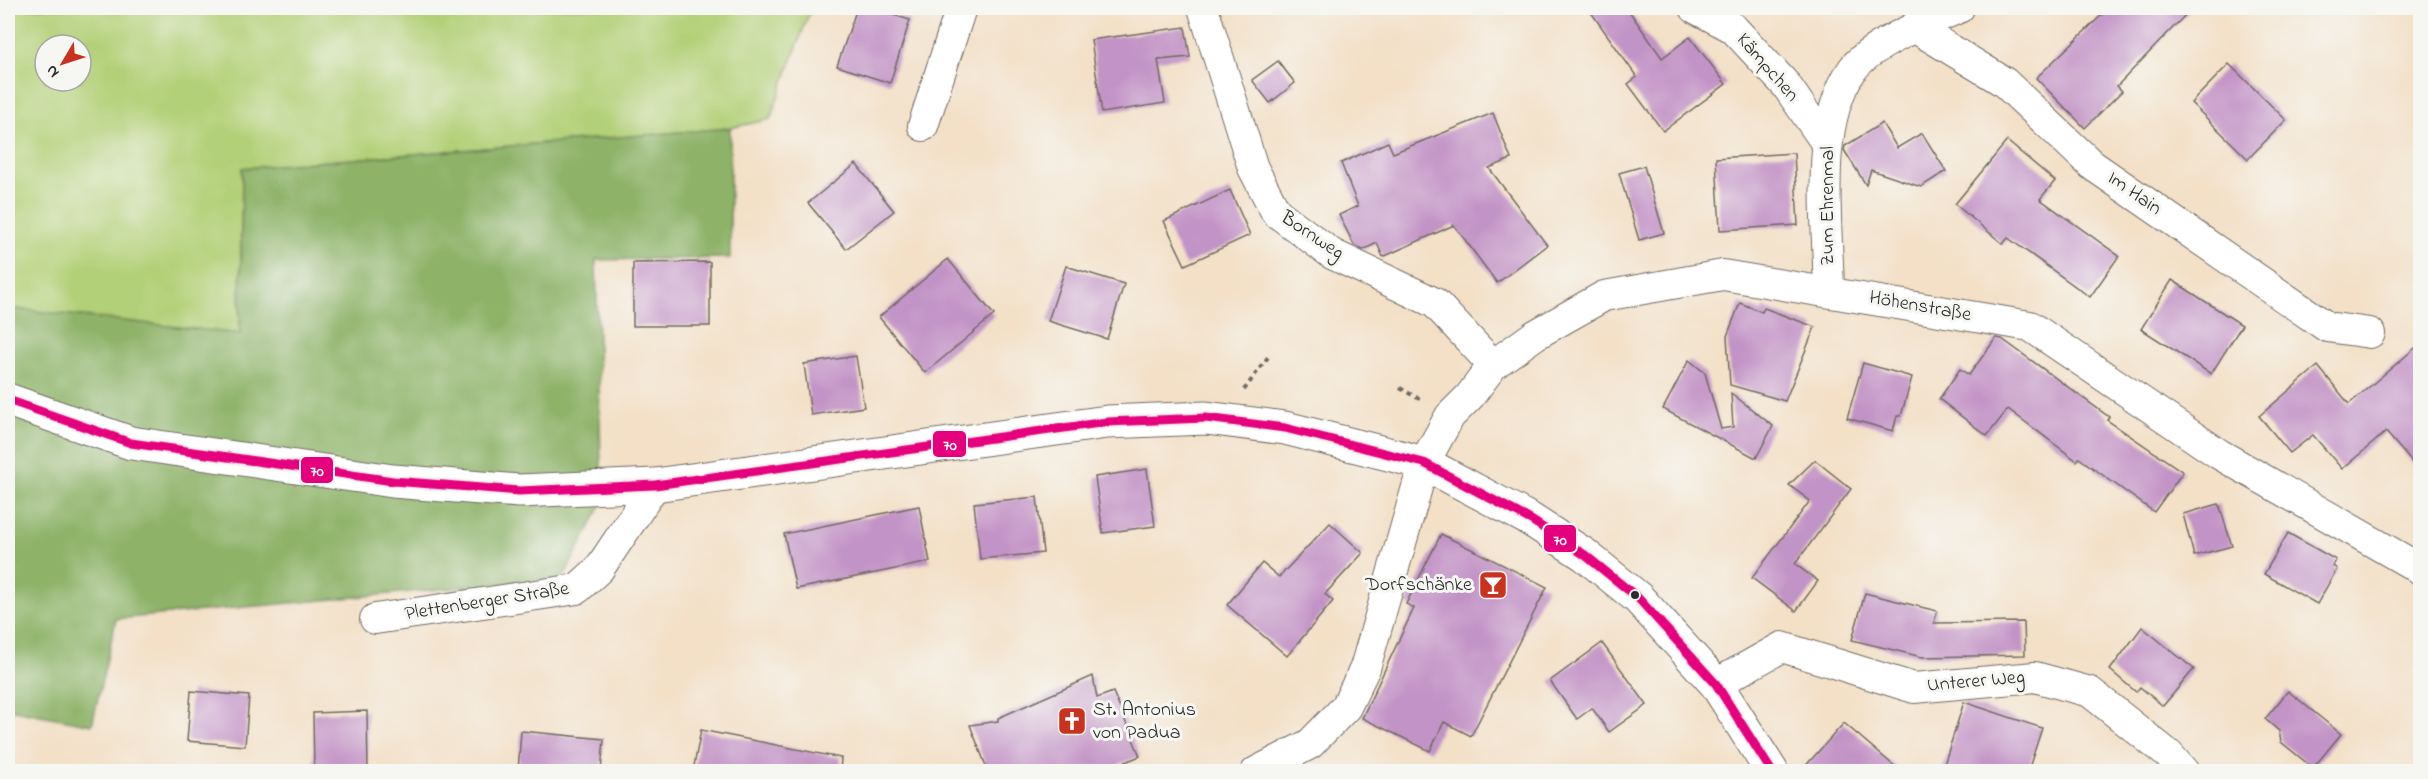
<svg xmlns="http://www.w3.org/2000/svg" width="2428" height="779" font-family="'Indie Flower',sans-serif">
	<rect width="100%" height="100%" fill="#f6f6f2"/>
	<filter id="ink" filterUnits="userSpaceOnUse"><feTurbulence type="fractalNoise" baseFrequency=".0167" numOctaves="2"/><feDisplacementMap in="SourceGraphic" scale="12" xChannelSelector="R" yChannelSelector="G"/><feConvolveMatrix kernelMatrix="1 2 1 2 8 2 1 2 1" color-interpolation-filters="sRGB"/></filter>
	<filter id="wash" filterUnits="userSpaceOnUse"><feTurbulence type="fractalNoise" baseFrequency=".008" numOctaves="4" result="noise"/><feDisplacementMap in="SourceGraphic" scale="24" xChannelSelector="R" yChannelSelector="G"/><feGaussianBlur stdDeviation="1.35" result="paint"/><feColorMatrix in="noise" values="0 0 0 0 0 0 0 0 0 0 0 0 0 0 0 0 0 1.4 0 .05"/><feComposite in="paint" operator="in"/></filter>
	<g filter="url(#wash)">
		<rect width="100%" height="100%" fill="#f3e0c7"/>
		<path fill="#b2d077" stroke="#6e7e51" stroke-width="1.5" fill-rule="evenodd" d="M8 8H811L770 119 730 128 242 168 240 334 8 308ZM45 45H81V81H45Z"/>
		<polygon fill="#8db268" stroke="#5c6e4a" stroke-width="1.5" points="730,128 730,258 596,260 602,504 563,578 116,619 92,725 8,709 8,308 240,334 242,168"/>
		<g id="blocks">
			<g fill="#c293c6">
				<polygon points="857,8 870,8 910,20 890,83 837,66"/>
				<polygon points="1588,8 1627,8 1662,58 1690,37 1726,84 1663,131 1628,84 1637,77"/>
				<polygon points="2109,8 2192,8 2117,86 2122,91 2085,128 2036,78"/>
				<polygon points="1185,27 1190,57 1158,60 1165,103 1102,113 1091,40"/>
				<polygon points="1278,61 1295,83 1270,103 1252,80"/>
				<polygon points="2229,64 2286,120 2248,159 2191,103"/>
				<polygon points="1493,113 1511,159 1489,168 1547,245 1497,283 1454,225 1383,257 1377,243 1363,250 1354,245 1339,215 1358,206 1341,163 1388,142 1393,153"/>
				<polygon points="1882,123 1897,148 1922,133 1946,171 1921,187 1871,170 1866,185 1844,150 1845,146"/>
				<polygon points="2007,141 2055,181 2040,199 2119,256 2090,297 2008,238 2003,244 1955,204"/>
				<polygon points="1794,153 1798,225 1720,230 1716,158"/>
				<polygon points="856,164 894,211 846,249 808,203"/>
				<polygon points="1644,166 1664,233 1639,240 1619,173"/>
				<polygon points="1230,190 1250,235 1185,265 1164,221"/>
				<polygon points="948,259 994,315 925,373 879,317"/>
				<polygon points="710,262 710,326 633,326 633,263"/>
				<polygon points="1066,266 1124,284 1107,339 1048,321"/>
				<polygon points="2172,280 2242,325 2211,374 2141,329"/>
				<polygon points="1740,303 1762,312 1764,308 1815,327 1785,401 1730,385 1727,336"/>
				<polygon points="1996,338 2002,339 2109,417 2107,420 2183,472 2154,512 2079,458 2077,461 2008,409 1987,436 1939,399 1960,369 1969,375"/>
				<polygon points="2421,343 2421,473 2386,432 2342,469 2313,435 2290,453 2259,416 2318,366 2349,404"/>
				<polygon points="856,356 864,407 811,415 804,364"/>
				<polygon points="1689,360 1705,373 1721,429 1733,427 1731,393 1773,426 1756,458 1663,409"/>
				<polygon points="1863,363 1912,377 1901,416 1897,416 1893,431 1847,418"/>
				<polygon points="1815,460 1851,489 1795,564 1818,581 1796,611 1752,578 1810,501 1789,485"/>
				<polygon points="1147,469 1155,526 1103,533 1095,477"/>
				<polygon points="1037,497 1043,553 980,559 974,503"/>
				<polygon points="2219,504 2232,546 2194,556 2183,514"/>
				<polygon points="919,506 930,562 796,589 784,534"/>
				<polygon points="1330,523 1363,553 1325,594 1333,601 1287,656 1227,605 1262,563 1279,577"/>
				<polygon points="2288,533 2336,560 2333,566 2337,569 2317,604 2264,574"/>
				<polygon points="1441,534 1547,587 1471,736 1444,722 1430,751 1362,718 1414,608 1406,604"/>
				<polygon points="1865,593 1937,611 1934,623 2024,622 2025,655 1922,657 1852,640"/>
				<polygon points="2142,627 2194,669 2163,706 2140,687 2136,692 2110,670"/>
				<polygon points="1602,643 1647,705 1609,732 1592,708 1577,719 1550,681"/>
				<polygon points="1093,676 1097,698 1113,692 1140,756 1103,771 988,771 970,725 998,721 998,718"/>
				<polygon points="191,691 249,696 245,746 187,741"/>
				<polygon points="2288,691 2341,734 2313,768 2281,742 2279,731 2265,719"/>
				<polygon points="1964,702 2042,728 2028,771 1942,771"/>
				<polygon points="367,711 368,771 314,771 313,713"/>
				<polygon points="1844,723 1900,771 1801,771"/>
				<polygon points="701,730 841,758 840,771 693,771"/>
				<polygon points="521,731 604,739 601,771 518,771"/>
			</g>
		</g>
	</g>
	<g filter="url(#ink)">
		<use href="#blocks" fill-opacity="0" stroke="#716a62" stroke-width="1.5"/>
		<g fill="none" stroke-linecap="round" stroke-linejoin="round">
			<g stroke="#716a62" stroke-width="32">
				<g id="street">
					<polyline points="1203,8 1253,168 1276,212 1332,254 1435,303 1493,365"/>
					<polyline points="1695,8 1733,28 1786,85 1826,143"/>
					<polyline points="1914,27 2004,82 2092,165 2327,327 2370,333"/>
					<polyline points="923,126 961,8"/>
					<path d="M1829 292C1828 225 1813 127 1852 70 1869 45 1931 20 1959 8"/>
					<polyline points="375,619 577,589 599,569 655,485"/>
					<polyline points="1716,684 1782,647 1914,688 2035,677 2090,692 2169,755 2184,772"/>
					<polyline points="1256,772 1310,744 1346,707 1365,668 1424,463 1450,416 1470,396 1493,365 1535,335 1604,296 1723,275 2030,326 2219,454 2420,569"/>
				</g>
			</g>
			<g stroke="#716a62" stroke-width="35">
				<polyline id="secondary" points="8,400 131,443 393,481 519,491 655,485 1107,422 1206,418 1285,428 1424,463 1531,520 1585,555 1638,598 1716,684 1772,772"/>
			</g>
			<g stroke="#716a62" stroke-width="4" stroke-dasharray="4.5 4.5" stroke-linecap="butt">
				<polyline points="1400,388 1423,401"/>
				<polyline points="1244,390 1268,357"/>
			</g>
			<use href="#street" stroke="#fff" stroke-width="30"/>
			<use href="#secondary" stroke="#fff" stroke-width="33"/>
			<g stroke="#f6f6f2" stroke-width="14">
				<polyline id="bus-1" points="8,400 131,443 393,481 519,491 655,485 1107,422 1206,418 1285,428 1424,463 1531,520 1585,555 1638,598 1716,684 1772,772"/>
			</g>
			<use href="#bus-1" stroke="#e5007d" stroke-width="9"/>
		</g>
	</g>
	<defs>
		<g id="bar-square" transform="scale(1.5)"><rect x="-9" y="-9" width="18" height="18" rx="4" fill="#c8321e" stroke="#f6f6f2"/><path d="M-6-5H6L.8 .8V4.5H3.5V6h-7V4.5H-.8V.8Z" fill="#fff"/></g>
		<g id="church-square" transform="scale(1.5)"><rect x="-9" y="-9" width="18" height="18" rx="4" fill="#c8321e" stroke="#f6f6f2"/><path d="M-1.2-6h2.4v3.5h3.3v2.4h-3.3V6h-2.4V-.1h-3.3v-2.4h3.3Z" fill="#fff"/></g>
	</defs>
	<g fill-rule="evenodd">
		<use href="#bar-square" x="1493" y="585"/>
		<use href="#church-square" x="1072" y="721"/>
	</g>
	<circle fill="#2b2b2b" stroke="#f6f6f2" stroke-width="2" cx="1635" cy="595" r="5"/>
	<g text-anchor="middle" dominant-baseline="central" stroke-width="6" stroke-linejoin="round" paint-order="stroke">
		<g font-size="20" fill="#2b2b2b" stroke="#f6f6f2">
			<text transform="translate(1767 68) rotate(49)">Kämpchen</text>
			<text transform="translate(2134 194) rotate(35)">Im Hain</text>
			<text transform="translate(1828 206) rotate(-90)">Zum Ehrenmal</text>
			<text transform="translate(1312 236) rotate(34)">Bornweg</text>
			<text transform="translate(1920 307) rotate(10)">Höhenstraße</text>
			<text transform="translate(487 602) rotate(-9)">Plettenberger Straße</text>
			<text transform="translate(1976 682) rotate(-5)">Unterer Weg</text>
		</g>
		<g font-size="20" fill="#2b2b2b" stroke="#f6f6f2" text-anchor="end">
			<text x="1472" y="585">Dorfschänke</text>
			<text x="1093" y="710" text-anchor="start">St. Antonius<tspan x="1093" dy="23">von Padua</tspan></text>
		</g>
	</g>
	<g stroke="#f6f6f2" stroke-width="2">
		<rect x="932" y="430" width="35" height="28" rx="6" fill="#e5007d"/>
		<rect x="300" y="456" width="34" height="28" rx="6" fill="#e5007d"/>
		<rect x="1543" y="524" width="34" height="29" rx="6" fill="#e5007d"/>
	</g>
	<g font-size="16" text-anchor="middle" font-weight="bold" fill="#fff">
		<text x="950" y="450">70</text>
		<text x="317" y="476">70</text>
		<text x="1560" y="545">70</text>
	</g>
	<rect width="2428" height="779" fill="none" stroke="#f6f6f2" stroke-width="30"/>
	<g transform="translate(63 63) rotate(231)"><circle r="28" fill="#f6f6f2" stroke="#a5a5a2" stroke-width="1.5"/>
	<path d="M0-4.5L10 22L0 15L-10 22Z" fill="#c8321e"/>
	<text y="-9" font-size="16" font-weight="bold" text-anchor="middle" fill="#2b2b2b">N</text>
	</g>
</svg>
